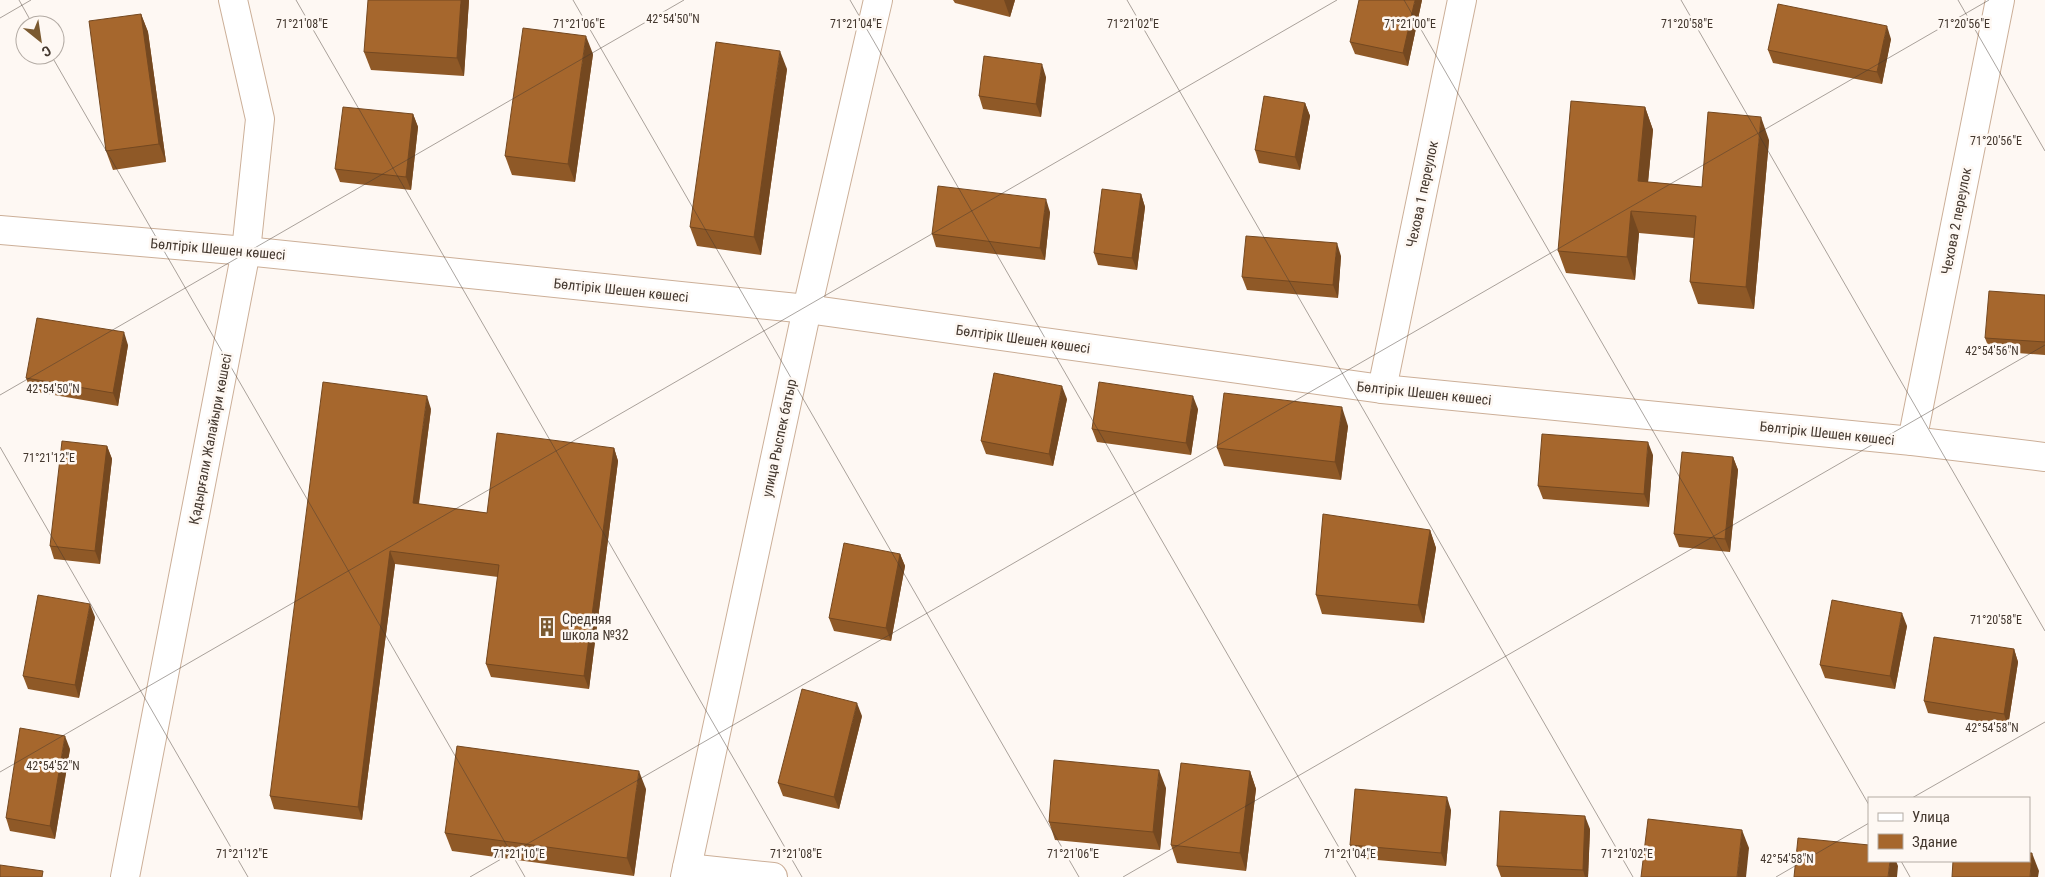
<svg xmlns="http://www.w3.org/2000/svg" width="2045" height="877" font-family="'Roboto Condensed',sans-serif">
	<rect width="100%" height="100%" fill="#fef8f3"/>
	<g fill="none" stroke-linecap="round" stroke-linejoin="round">
		<g stroke="#ccaf98" stroke-width="30">
			<g id="street">
				<polyline points="0,230 246,251 807,309 1382,389 1912,441 2045,457"/>
				<polyline points="1382,389 1462,0"/>
				<polyline points="1912,441 2000,0"/>
				<polyline points="687,868 773,877"/>
				<polyline points="125,877 246,251 260,119 233,0"/>
				<polyline points="685,877 807,309 878,0"/>
			</g>
		</g>
		<use href="#street" stroke="#fff" stroke-width="28"/>
	</g>
	<g fill="#8f5927">
		<polygon points="469,0 464,76 371,70 364,52"/>
		<polygon points="953,0 1015,0 1010,17 955,3"/>
		<polygon points="1422,0 1408,66 1355,54 1350,42"/>
		<polygon points="141,14 148,32 166,162 113,170 106,151"/>
		<polygon points="1891,39 1882,84 1773,63 1768,50"/>
		<polygon points="593,54 575,182 512,175 505,156"/>
		<polygon points="787,69 761,255 697,246 690,227"/>
		<polygon points="1046,77 1041,117 983,109 979,96"/>
		<polygon points="1305,103 1310,116 1300,170 1259,163 1255,150"/>
		<polygon points="1645,107 1653,130 1648,182 1702,187 1769,140 1754,309 1698,304 1690,282 1694,238 1639,233 1635,280 1566,273 1558,251"/>
		<polygon points="413,114 418,127 411,190 340,182 335,169"/>
		<polygon points="1141,194 1145,207 1137,270 1098,265 1094,253"/>
		<polygon points="1050,212 1045,260 936,247 932,234"/>
		<polygon points="1341,256 1338,298 1247,290 1242,277"/>
		<polygon points="2045,295 2045,355 1990,351 1985,338"/>
		<polygon points="128,345 118,406 31,391 26,378"/>
		<polygon points="1067,399 1053,466 986,454 981,441"/>
		<polygon points="431,409 419,504 487,513 614,448 618,461 589,689 491,677 486,664 498,577 395,564 362,820 274,809 270,796"/>
		<polygon points="1198,409 1191,455 1097,442 1092,429"/>
		<polygon points="1348,426 1341,480 1224,466 1217,448"/>
		<polygon points="107,446 112,459 100,564 54,559 50,546"/>
		<polygon points="1653,455 1649,507 1543,499 1538,486"/>
		<polygon points="1733,457 1738,470 1730,552 1679,547 1674,534"/>
		<polygon points="1430,530 1436,548 1424,623 1322,614 1316,595"/>
		<polygon points="900,554 905,566 891,641 834,631 829,618"/>
		<polygon points="95,617 79,698 28,689 23,676"/>
		<polygon points="1907,626 1895,689 1825,678 1820,665"/>
		<polygon points="2014,649 2018,662 2008,726 1928,713 1924,701"/>
		<polygon points="862,716 839,809 783,796 778,783"/>
		<polygon points="70,749 55,839 10,831 6,818"/>
		<polygon points="1250,771 1256,789 1246,871 1177,863 1171,845"/>
		<polygon points="1166,788 1160,850 1055,840 1049,822"/>
		<polygon points="646,789 634,876 452,851 445,833"/>
		<polygon points="1451,810 1446,866 1354,858 1350,845"/>
		<polygon points="1590,829 1588,877 1501,877 1497,866"/>
	</g>
	<g fill="#744820">
		<polygon points="461,0 469,0 464,76 457,58"/>
		<polygon points="1004,0 1015,0 1010,17"/>
		<polygon points="1415,0 1422,0 1408,66 1403,53"/>
		<polygon points="141,14 148,32 166,162 159,144"/>
		<polygon points="1887,26 1891,39 1882,84 1877,72"/>
		<polygon points="586,36 593,54 575,182 568,164"/>
		<polygon points="780,51 787,69 761,255 754,237"/>
		<polygon points="1042,64 1046,77 1041,117 1036,104"/>
		<polygon points="1305,103 1310,116 1300,170 1295,157"/>
		<polygon points="1645,107 1653,130 1646,203 1638,181"/>
		<polygon points="413,114 418,127 411,190 406,177"/>
		<polygon points="1761,117 1769,140 1754,309 1746,287"/>
		<polygon points="1141,194 1145,207 1137,270 1132,258"/>
		<polygon points="1046,199 1050,212 1045,260 1040,248"/>
		<polygon points="1631,211 1639,233 1635,280 1627,257"/>
		<polygon points="1337,243 1341,256 1338,298 1333,285"/>
		<polygon points="124,332 128,345 118,406 113,393"/>
		<polygon points="1062,386 1067,399 1053,466 1049,454"/>
		<polygon points="427,396 431,409 417,516 413,503"/>
		<polygon points="1193,396 1198,409 1191,455 1186,443"/>
		<polygon points="1342,407 1348,426 1341,480 1335,462"/>
		<polygon points="1648,442 1653,455 1649,507 1644,494"/>
		<polygon points="107,446 112,459 100,564 95,551"/>
		<polygon points="614,448 618,461 589,689 584,676"/>
		<polygon points="1733,457 1738,470 1730,552 1725,539"/>
		<polygon points="1430,530 1436,548 1424,623 1418,605"/>
		<polygon points="390,551 395,564 362,820 358,807"/>
		<polygon points="900,554 905,566 891,641 886,628"/>
		<polygon points="90,604 95,617 79,698 75,685"/>
		<polygon points="1902,613 1907,626 1895,689 1890,676"/>
		<polygon points="2014,649 2018,662 2008,726 2004,714"/>
		<polygon points="857,703 862,716 839,809 834,797"/>
		<polygon points="65,736 70,749 55,839 50,826"/>
		<polygon points="1159,770 1166,788 1160,850 1153,832"/>
		<polygon points="639,771 646,789 634,876 627,858"/>
		<polygon points="1250,771 1256,789 1246,871 1240,853"/>
		<polygon points="1447,797 1451,810 1446,866 1441,853"/>
		<polygon points="1585,816 1590,829 1588,877 1585,877 1583,870"/>
		<polygon points="1742,830 1749,848 1746,877 1737,877"/>
		<polygon points="2032,853 2039,871 2038,877 2030,877"/>
		<polygon points="1890,861 1896,861 1898,866 1897,877 1888,877"/>
	</g>
	<g fill="#a6672d" stroke="#744820">
		<polygon points="368,0 461,0 457,58 364,52"/>
		<polygon points="1359,0 1415,0 1403,53 1350,42"/>
		<polygon points="1778,4 1887,26 1877,72 1768,50"/>
		<polygon points="141,14 159,144 106,151 89,21"/>
		<polygon points="523,28 586,36 568,164 505,156"/>
		<polygon points="716,42 780,51 754,237 690,227"/>
		<polygon points="984,56 1042,64 1036,104 979,96"/>
		<polygon points="1264,96 1305,103 1295,157 1255,150"/>
		<polygon points="1571,101 1645,107 1638,181 1702,187 1708,112 1761,117 1746,287 1690,282 1696,216 1631,211 1627,257 1558,251"/>
		<polygon points="343,107 413,114 406,177 335,169"/>
		<polygon points="938,186 1046,199 1040,248 932,234"/>
		<polygon points="1102,189 1141,194 1132,258 1094,253"/>
		<polygon points="1246,236 1337,243 1333,285 1242,277"/>
		<polygon points="1989,291 2045,295 2045,342 1985,338"/>
		<polygon points="37,318 124,332 113,393 26,378"/>
		<polygon points="994,373 1062,386 1049,454 981,441"/>
		<polygon points="323,382 427,396 413,503 487,513 497,433 614,448 584,676 486,664 499,565 390,551 358,807 270,796"/>
		<polygon points="1099,382 1193,396 1186,443 1092,429"/>
		<polygon points="1224,393 1342,407 1335,462 1217,448"/>
		<polygon points="1542,434 1648,442 1644,494 1538,486"/>
		<polygon points="62,441 107,446 95,551 50,546"/>
		<polygon points="1682,452 1733,457 1725,539 1674,534"/>
		<polygon points="1323,514 1430,530 1418,605 1316,595"/>
		<polygon points="844,543 900,554 886,628 829,618"/>
		<polygon points="38,595 90,604 75,685 23,676"/>
		<polygon points="1832,600 1902,613 1890,676 1820,665"/>
		<polygon points="1934,637 2014,649 2004,714 1924,701"/>
		<polygon points="802,689 857,703 834,797 778,783"/>
		<polygon points="20,728 65,736 50,826 6,818"/>
		<polygon points="457,746 639,771 627,858 445,833"/>
		<polygon points="1054,760 1159,770 1153,832 1049,822"/>
		<polygon points="1181,763 1250,771 1240,853 1171,845"/>
		<polygon points="1355,789 1447,797 1441,853 1350,845"/>
		<polygon points="1500,811 1585,816 1583,870 1497,866"/>
		<polygon points="1648,819 1742,830 1737,877 1641,877"/>
		<polygon points="1798,838 1869,845 1869,861 1890,861 1888,877 1794,877"/>
		<polygon points="2029,853 2032,853 2030,877 1952,877 1953,861 2029,861"/>
		<polygon points="0,865 43,871 42,877 0,877"/>
	</g>
	<path fill="none" stroke="#43372e" stroke-width="1" stroke-opacity="0.45" d="M19 0 33 25M296 0 802 877M573 0 1079 877M850 0 1356 877M1127 0 1633 877M1404 0 1869 805M1681 0 2045 631M1958 0 2045 151M0 18 31 0M51 55 525 877M0 395 684 0M0 447 248 877M0 772 1337 0M1912 798 2045 722M1901 861 1910 877M470 877 1989 0M1123 877 2045 345M1776 877 1869 823"/>
	<defs>
		<g id="building-bare" transform="scale(1.5)"><path d="M-4-6H4V6H1V3H-1V6H-4ZM-2.5-4.3h1.7v1.8h-1.7ZM.8-4.3h1.7v1.8H.8ZM-2.5-1h1.7V.8h-1.7ZM.8-1h1.7V.8H.8Z" fill="#7b5a30" stroke="#fef8f3" stroke-width="2.5" paint-order="stroke"/></g>
	</defs>
	<g fill-rule="evenodd">
		<use href="#building-bare" x="547" y="627"/>
	</g>
	<g text-anchor="middle" dominant-baseline="central" stroke-width="5" stroke-linejoin="round" paint-order="stroke">
		<g font-size="14" fill="#43372e" stroke="#fef8f3">
			<text transform="translate(1422 194) rotate(-78)">Чехова 1 переулок</text>
			<text transform="translate(1956 221) rotate(-79)">Чехова 2 переулок</text>
			<text transform="translate(218 249) rotate(5)">Бөлтірік Шешен көшесі</text>
			<text transform="translate(621 290) rotate(6)">Бөлтірік Шешен көшесі</text>
			<text transform="translate(1023 339) rotate(8)">Бөлтірік Шешен көшесі</text>
			<text transform="translate(1424 393) rotate(6)">Бөлтірік Шешен көшесі</text>
			<text transform="translate(1827 433) rotate(6)">Бөлтірік Шешен көшесі</text>
			<text transform="translate(779 438) rotate(-78)">улица Рыспек батыр</text>
			<text transform="translate(210 439) rotate(-79)">Қадырғали Жалайыри көшесі</text>
		</g>
		<g font-size="14" fill="#43372e" stroke="#fef8f3" text-anchor="start">
			<text x="562" y="619">Средняя<tspan x="562" dy="16">школа №32</tspan></text>
		</g>
	</g>
	<g font-size="12" text-anchor="middle" fill="#43372e" stroke="#fef8f3" stroke-width="5" stroke-linejoin="round" paint-order="stroke">
		<text x="673" y="23">42°54'50"N</text>
		<text x="302" y="28">71°21'08"E</text>
		<text x="579" y="28">71°21'06"E</text>
		<text x="856" y="28">71°21'04"E</text>
		<text x="1133" y="28">71°21'02"E</text>
		<text x="1410" y="28">71°21'00"E</text>
		<text x="1964" y="28">71°20'56"E</text>
		<text x="1687" y="28">71°20'58"E</text>
		<text x="1996" y="145">71°20'56"E</text>
		<text x="1992" y="355">42°54'56"N</text>
		<text x="53" y="393">42°54'50"N</text>
		<text x="49" y="462">71°21'12"E</text>
		<text x="1996" y="624">71°20'58"E</text>
		<text x="1992" y="732">42°54'58"N</text>
		<text x="53" y="770">42°54'52"N</text>
		<text x="242" y="858">71°21'12"E</text>
		<text x="519" y="858">71°21'10"E</text>
		<text x="796" y="858">71°21'08"E</text>
		<text x="1073" y="858">71°21'06"E</text>
		<text x="1350" y="858">71°21'04"E</text>
		<text x="1627" y="858">71°21'02"E</text>
		<text x="1787" y="863">42°54'58"N</text>
	</g>
	<rect x="1868" y="797" width="162" height="65" fill="#fef8f3" stroke="#b3aba4"/>
	<rect x="1878" y="813" width="25" height="8" fill="#ffffff" stroke="#b3aba4"/>
	<text x="1912" y="822" font-size="15" fill="#43372e">Улица</text>
	<rect x="1878" y="834" width="25" height="15" fill="#a6672d" stroke="#b3aba4"/>
	<text x="1912" y="847" font-size="15" fill="#43372e">Здание</text>
	<g transform="translate(40 40) rotate(150)"><circle r="24" fill="#fef8f3" stroke="#b3aba4"/>
	<path d="M0-4L9 19L0 12L-9 19Z" fill="#7b5a30"/>
	<text y="-8" font-size="14" font-weight="bold" text-anchor="middle" fill="#43372e">С</text>
	</g>
</svg>
